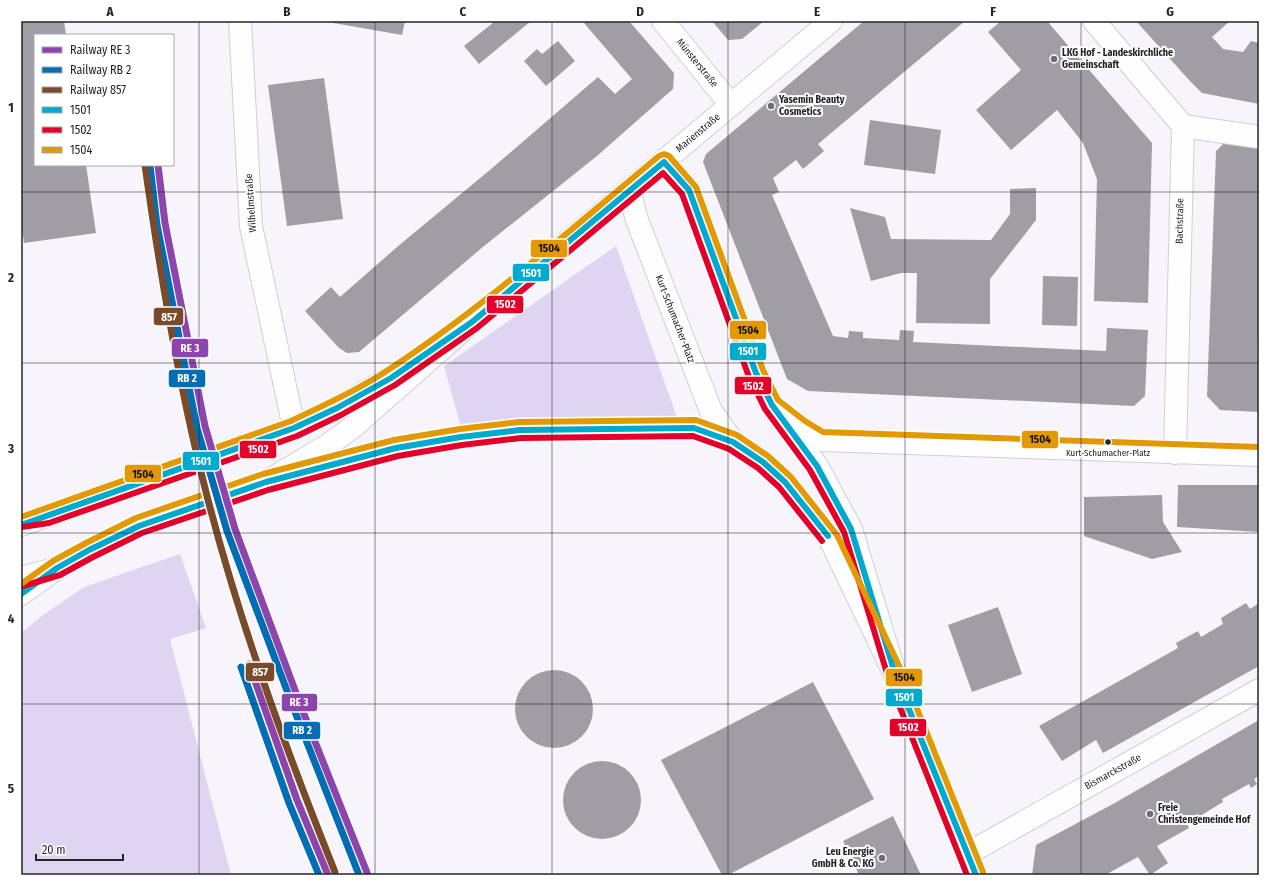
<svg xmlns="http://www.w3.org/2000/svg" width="1280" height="896" font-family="'Fira Sans Condensed',sans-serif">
	<rect width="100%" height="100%" fill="#f7f5fb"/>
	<g fill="#ded5f2">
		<polygon points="616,246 678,420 564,419 460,424 444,366"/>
		<polygon points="180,554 206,628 170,639 231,875 21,875 21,633 43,615 84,587"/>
	</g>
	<g fill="#a09ea4">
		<polygon points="21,21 64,21 66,35 35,35 35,165 86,165 96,233 24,243 21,221"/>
		<polygon points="322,21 405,21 402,35"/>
		<polygon points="493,21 531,21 479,64 464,46 494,22"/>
		<polygon points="586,21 629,21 674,73 673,89 597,156 484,246 359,352 347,353 339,348 305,311 331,287 340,297 397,247 491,169 598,77 615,94 632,79 584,23"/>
		<polygon points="712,21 764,21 742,39 728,40"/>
		<polygon points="864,21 965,21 818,144 824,151 803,169 796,160 773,178 779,192 772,195 833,336 848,338 849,331 863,332 863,338 899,340 900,330 914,331 913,342 1106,351 1107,328 1148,330 1145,396 1134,406 808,391 787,379 703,162 706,154"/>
		<polygon points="1001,21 1047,21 1152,143 1148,303 1094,301 1097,179 1083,143 1057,110 1011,150 976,110 1021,70 988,32"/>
		<polygon points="1136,21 1230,21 1212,37 1223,49 1243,52 1251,41 1259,43 1259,104 1202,93 1189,80"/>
		<polygon points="558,41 575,61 546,86 524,61 537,49 542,54"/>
		<polygon points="324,78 343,219 287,226 268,85"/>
		<polygon points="870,120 941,130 935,174 864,165"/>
		<polygon points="1229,138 1259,140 1259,308 1257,358 1259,358 1259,412 1220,410 1207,396 1216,151"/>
		<polygon points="1036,188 1036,220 990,279 990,324 916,323 917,273 901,273 871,281 850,208 885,217 891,239 991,240 1010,214 1010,189"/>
		<polygon points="1043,276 1078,277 1077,326 1042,325"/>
		<polygon points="1178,485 1259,485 1259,532 1177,527"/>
		<polygon points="1162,495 1163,522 1182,552 1152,559 1084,536 1084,497"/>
		<polygon points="1246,603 1250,609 1259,603 1259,666 1103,753 1096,740 1062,761 1039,726 1178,648 1176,643 1198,631 1201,637 1223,624 1221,618"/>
		<polygon points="998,607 1022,674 972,692 948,625"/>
		<circle cx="554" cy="709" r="39"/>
		<polygon points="813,682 874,799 728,875 722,875 661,760"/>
		<polygon points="1259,720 1259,776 1254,779 1257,784 1251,788 1249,784 1222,799 1223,802 1187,824 1189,828 1157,846 1168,863 1150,875 1138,857 1105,875 1032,875 1036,845 1113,804"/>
		<circle cx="602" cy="800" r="39"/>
		<polygon points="893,816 921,875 859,875 843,841"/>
	</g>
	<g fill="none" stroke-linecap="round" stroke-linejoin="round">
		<g stroke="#d0ced4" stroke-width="24">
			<g id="minor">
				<polyline points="240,21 251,226 294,428"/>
				<polyline points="663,21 731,105"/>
				<polyline points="1094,21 1183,126 1175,453"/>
				<polyline points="1183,126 1259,137"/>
				<polyline points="629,191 637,220 711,411 733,442"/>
				<polyline points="779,414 817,466 851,529 896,677 976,875"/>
				<polyline points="967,854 1259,690"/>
			</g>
		</g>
		<g stroke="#d0ced4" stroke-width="24">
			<g id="tertiary">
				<polyline points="664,162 689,190 756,373 772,405 800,428 821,440 1259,455"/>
				<polyline points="275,479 396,448 461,437 520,430 694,428 733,442 763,462 785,482 830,539 896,677"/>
				<polyline points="21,578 55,569"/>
			</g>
		</g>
		<g stroke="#d0ced4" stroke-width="24">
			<g id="secondary">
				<polyline points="21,525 294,428 337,408 400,372"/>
				<polyline points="21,594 57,568 89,550 139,526 266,482 328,445 353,427 472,322 831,21"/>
			</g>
		</g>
		<use href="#minor" stroke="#fefefe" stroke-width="22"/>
		<use href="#tertiary" stroke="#fefefe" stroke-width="22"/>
		<use href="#secondary" stroke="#fefefe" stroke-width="22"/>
		<g stroke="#fff" stroke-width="9">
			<g id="bus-1">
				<polyline points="21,525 294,428 337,408 391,378 472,322 664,162 689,190 756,373 772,405 817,466 851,529 896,677 976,875"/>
				<polyline points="21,594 57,568 89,550 139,526 266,482 396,448 461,437 520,430 694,428 733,442 763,462 785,482 828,536"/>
			</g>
		</g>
		<g stroke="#fff" stroke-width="9">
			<g id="bus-2">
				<polyline points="22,527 49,523 297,436 341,415 395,385 477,328 663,173 682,194 749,377 765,409 810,470 844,532 889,680 967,875"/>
				<polyline points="23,586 60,575 93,557 142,533 268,490 398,456 462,445 521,438 693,436 729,449 758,468 779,487 822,541"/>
			</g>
		</g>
		<g stroke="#fff" stroke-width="9">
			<g id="bus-3">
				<path d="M21 517 291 421C324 405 358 390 388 370 484 307 570 230 659 156L664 154 669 156 696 187 763 370 778 400 805 421 823 432 1259 447"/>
				<polyline points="21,584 53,561 86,543 136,518 263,474 394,440 460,429 519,422 696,420 737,435 768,456 791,477 837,535 903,674 983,872"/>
			</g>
		</g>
		<use href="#bus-1" stroke="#00a9ce" stroke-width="6"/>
		<use href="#bus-2" stroke="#e4002b" stroke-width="6"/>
		<use href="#bus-3" stroke="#e29904" stroke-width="6"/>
		<g stroke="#fff" stroke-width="10">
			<g id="rail-1">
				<polyline points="158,165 165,223 205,426 235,529 302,709 368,875"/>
				<polyline points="249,664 297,800 328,875"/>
			</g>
		</g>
		<g stroke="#fff" stroke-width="10">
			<g id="rail-2">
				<polyline points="150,166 157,225 197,428 227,531 295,712 359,875"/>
				<polyline points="241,667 289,803 319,875"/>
			</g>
		</g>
		<g stroke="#fff" stroke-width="10">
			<path id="rail-3" d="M145 165C160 273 178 382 205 488 238 619 285 747 335 872"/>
		</g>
		<use href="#rail-1" stroke="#8e44ad" stroke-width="7"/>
		<use href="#rail-2" stroke="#006db5" stroke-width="7"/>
		<use href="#rail-3" stroke="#7a4b2a" stroke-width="7"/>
	</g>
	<path fill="none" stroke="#26242a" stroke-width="1" stroke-opacity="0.55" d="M199 21V875M375 21V875M552 21V875M728 21V875M905 21V875M1081 21V875M21 192H1259M21 363H1259M21 533H1259M21 704H1259"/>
	<g fill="#6f6d73" stroke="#fff" stroke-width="1.5">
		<circle cx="1054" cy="59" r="4"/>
		<circle cx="771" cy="106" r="4"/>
		<circle cx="1150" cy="814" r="4"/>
		<circle cx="882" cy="858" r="4"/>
	</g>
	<circle fill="#26242a" stroke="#fff" stroke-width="1.5" cx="1108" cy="442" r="3.5"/>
	<g text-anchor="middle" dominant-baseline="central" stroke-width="4" stroke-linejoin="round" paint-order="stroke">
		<g font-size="9" fill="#26242a" stroke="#fff">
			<text x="1108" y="453">Kurt-Schumacher-Platz</text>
		</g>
		<g font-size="10" font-weight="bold" fill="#26242a" stroke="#fff" text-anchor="start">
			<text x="1062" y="53">LKG Hof - Landeskirchliche<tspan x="1062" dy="12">Gemeinschaft</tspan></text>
			<text x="779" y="100">Yasemin Beauty<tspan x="779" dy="12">Cosmetics</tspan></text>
			<text x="1158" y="808">Freie<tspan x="1158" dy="12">Christengemeinde Hof</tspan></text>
			<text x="874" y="852" text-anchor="end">Leu Energie<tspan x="874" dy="12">GmbH &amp; Co. KG</tspan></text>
		</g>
		<g font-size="10" fill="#26242a" stroke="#fff">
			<text transform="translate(697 63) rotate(51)">Münsterstraße</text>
			<text transform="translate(698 133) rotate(-40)">Marienstraße</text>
			<text transform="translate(251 203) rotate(-94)">Wilhelmstraße</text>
			<text transform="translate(1180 221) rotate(-89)">Bachstraße</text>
			<text transform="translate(675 319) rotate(69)">Kurt-Schumacher-Platz</text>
			<text transform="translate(1113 772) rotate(-29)">Bismarckstraße</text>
		</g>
	</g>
	<g stroke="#fff" stroke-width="1.5">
		<rect x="530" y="239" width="38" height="19" rx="4" fill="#e29904"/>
		<rect x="512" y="263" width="38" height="19" rx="4" fill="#00a9ce"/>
		<rect x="486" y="295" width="38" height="19" rx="4" fill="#e4002b"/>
		<rect x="153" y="307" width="31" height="19" rx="4" fill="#7a4b2a"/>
		<rect x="729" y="320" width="38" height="20" rx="4" fill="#e29904"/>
		<rect x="171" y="338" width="38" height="20" rx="4" fill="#8e44ad"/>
		<rect x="729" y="342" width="38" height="19" rx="4" fill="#00a9ce"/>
		<rect x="168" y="369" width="38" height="19" rx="4" fill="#006db5"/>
		<rect x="734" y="376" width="38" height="19" rx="4" fill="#e4002b"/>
		<rect x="1021" y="430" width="38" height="19" rx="4" fill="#e29904"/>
		<rect x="239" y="440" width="38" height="19" rx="4" fill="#e4002b"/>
		<rect x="182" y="451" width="38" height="20" rx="4" fill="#00a9ce"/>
		<rect x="124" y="464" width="38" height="19" rx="4" fill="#e29904"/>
		<rect x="245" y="662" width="30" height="20" rx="4" fill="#7a4b2a"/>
		<rect x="885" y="668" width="38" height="19" rx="4" fill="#e29904"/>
		<rect x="885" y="688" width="38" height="19" rx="4" fill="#00a9ce"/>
		<rect x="281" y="693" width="37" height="19" rx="4" fill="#8e44ad"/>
		<rect x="889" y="718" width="38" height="19" rx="4" fill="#e4002b"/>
		<rect x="283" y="721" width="38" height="19" rx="4" fill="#006db5"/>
	</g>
	<g font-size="11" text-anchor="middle" font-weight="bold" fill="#fff">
		<text x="531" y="277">1501</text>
		<text x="505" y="308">1502</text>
		<text x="169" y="321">857</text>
		<text x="190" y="352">RE 3</text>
		<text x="748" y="355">1501</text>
		<text x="187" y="382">RB 2</text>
		<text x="753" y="390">1502</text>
		<text x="258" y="453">1502</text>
		<text x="201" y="465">1501</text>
		<text x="260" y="676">857</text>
		<text x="904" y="701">1501</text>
		<text x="299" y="706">RE 3</text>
		<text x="908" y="731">1502</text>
		<text x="302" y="734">RB 2</text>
	</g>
	<g font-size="11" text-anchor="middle" font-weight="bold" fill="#111">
		<text x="549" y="252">1504</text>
		<text x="748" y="334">1504</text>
		<text x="1040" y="443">1504</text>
		<text x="143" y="478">1504</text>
		<text x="904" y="681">1504</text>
	</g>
	<rect width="1280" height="896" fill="none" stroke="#ffffff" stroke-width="44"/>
	<rect x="34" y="34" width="140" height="132" fill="#ffffff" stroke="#a8a7aa"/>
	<rect x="42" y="47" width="20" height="6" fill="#8e44ad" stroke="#a8a7aa"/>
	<text x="70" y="54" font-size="12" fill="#26242a">Railway RE 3</text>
	<rect x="42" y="67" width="20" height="6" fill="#006db5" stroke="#a8a7aa"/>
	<text x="70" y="74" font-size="12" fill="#26242a">Railway RB 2</text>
	<rect x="42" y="87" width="20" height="6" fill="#7a4b2a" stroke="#a8a7aa"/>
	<text x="70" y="94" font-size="12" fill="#26242a">Railway 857</text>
	<rect x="42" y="107" width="20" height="6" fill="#00a9ce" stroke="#a8a7aa"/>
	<text x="70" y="114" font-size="12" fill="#26242a">1501</text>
	<rect x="42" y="127" width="20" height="6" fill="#e4002b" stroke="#a8a7aa"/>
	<text x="70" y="134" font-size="12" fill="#26242a">1502</text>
	<rect x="42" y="147" width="20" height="6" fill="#e29904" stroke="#a8a7aa"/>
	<text x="70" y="154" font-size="12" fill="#26242a">1504</text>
	<path d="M36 854v6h87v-6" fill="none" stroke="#26242a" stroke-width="2"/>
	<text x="42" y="854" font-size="12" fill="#26242a" stroke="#ffffff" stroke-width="3" paint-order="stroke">20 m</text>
	<rect x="22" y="22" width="1236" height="852" fill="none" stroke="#26242a" stroke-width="1.5"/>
	<g font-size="13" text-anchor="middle" font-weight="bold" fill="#26242a">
		<text x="110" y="16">A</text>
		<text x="287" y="16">B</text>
		<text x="463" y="16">C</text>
		<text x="640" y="16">D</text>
		<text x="817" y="16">E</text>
		<text x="993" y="16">F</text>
		<text x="1170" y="16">G</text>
		<text x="11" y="112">1</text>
		<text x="11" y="282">2</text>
		<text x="11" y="453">3</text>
		<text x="11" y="623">4</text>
		<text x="11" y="793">5</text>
	</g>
</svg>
